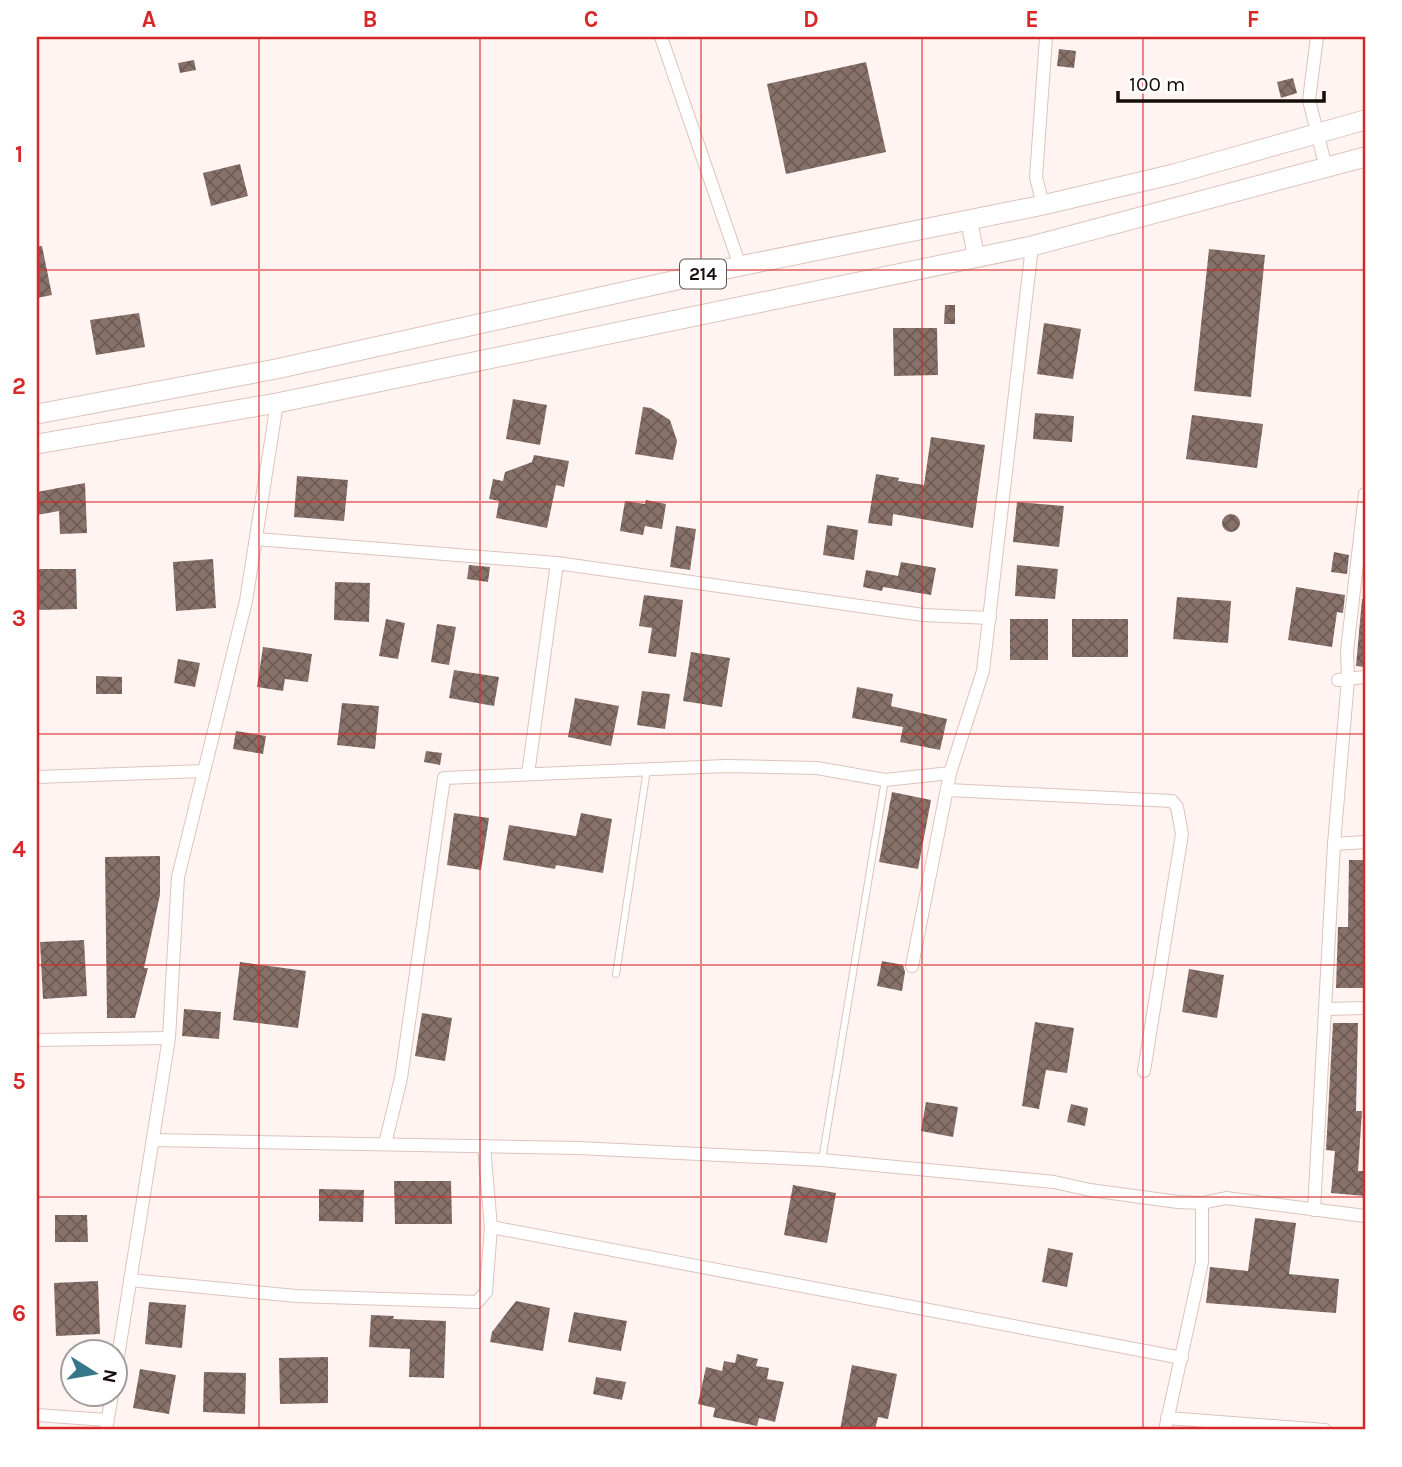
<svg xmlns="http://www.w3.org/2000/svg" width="1402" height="1467" font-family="Karla,sans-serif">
	<defs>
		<pattern id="building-cross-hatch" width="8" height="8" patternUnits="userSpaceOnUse" patternTransform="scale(1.75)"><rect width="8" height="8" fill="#887169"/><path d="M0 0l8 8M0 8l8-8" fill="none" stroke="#6e5b55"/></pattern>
	</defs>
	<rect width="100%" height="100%" fill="#fff4f1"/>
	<g fill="url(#building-cross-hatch)">
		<polygon points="1059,49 1076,51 1074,68 1057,66"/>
		<polygon points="194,60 196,70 180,73 178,63"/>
		<polygon points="866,62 886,152 786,174 767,84"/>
		<polygon points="1293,78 1297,93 1281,98 1277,82"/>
		<polygon points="240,164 248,196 211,206 203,173"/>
		<polygon points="37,246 42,246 52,295 37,298"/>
		<polygon points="1209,249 1265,255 1251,397 1194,391"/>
		<polygon points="945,305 955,305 955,324 944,324"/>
		<polygon points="139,313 145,347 96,355 90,320"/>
		<polygon points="1044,323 1081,329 1073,379 1037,374"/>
		<polygon points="893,328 937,328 938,375 894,376"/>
		<polygon points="513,399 547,405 540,445 506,439"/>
		<polygon points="643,407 651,408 670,420 677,441 673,460 635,454"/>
		<polygon points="1035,413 1074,416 1072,442 1033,439"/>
		<polygon points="1192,415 1263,424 1257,468 1186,459"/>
		<polygon points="931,437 985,445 973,528 893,514 892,526 868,523 876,474 899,478 898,481 924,485"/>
		<polygon points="534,455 569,461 564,487 556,485 547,528 496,518 499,501 489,499 493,479 503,481 505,472 532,462"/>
		<polygon points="297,476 348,480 344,521 294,517"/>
		<polygon points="85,483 87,533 60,534 59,511 37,515 37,492"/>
		<polygon points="646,500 666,504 662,529 645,526 643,535 620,531 625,501 645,504"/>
		<polygon points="1017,502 1064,506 1059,547 1013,542"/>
		<circle cx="1231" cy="523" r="9"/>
		<polygon points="827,525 858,530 854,560 823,555"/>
		<polygon points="676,526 696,529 690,570 670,567"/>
		<polygon points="1334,552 1349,555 1347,574 1331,572"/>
		<polygon points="213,559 216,608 176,611 173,562"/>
		<polygon points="901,562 936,568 931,595 883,587 882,591 863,587 866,570 898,576"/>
		<polygon points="469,565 490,567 488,582 467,579"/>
		<polygon points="1017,565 1058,569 1055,599 1015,596"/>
		<polygon points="37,569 76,569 77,609 37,610"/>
		<polygon points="335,582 370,583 369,622 334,620"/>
		<polygon points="1296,587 1345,595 1343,613 1337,612 1332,647 1288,640"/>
		<polygon points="644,595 683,600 676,657 648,653 652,628 639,626"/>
		<polygon points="1177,597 1231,601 1228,643 1173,639"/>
		<polygon points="1362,599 1365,599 1365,667 1356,666"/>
		<polygon points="386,619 405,623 398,659 379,656"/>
		<rect x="1010" y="619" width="38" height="41"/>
		<rect x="1072" y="619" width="56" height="38"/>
		<polygon points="437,624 456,627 449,665 431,662"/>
		<polygon points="263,647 312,654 308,682 285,679 283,691 257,687"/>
		<polygon points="691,652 730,658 722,707 683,701"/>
		<polygon points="178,659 200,663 195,687 174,683"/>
		<polygon points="454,670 499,677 494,706 449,698"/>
		<polygon points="96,676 122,677 122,694 96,694"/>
		<polygon points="857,687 893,694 891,706 947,719 940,750 900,742 903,727 852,718"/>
		<polygon points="642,691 670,694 665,729 637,725"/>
		<polygon points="575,698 619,706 611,746 568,737"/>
		<polygon points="342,703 379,706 375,749 337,745"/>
		<polygon points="236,731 266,736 263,754 233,749"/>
		<polygon points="426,751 442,753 440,765 424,762"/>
		<polygon points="892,792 931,800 918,869 879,862"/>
		<polygon points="454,813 489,818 481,870 447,865"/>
		<polygon points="581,813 612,819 603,873 556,865 555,869 503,860 509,825 576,836"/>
		<polygon points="160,856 160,895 144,968 148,968 135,1018 107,1018 105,857"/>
		<polygon points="1349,860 1365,860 1365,988 1336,988 1338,927 1348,927"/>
		<polygon points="84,940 87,996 43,999 40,942"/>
		<polygon points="882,961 903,965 905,972 902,991 877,986"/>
		<polygon points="240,962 306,971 298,1028 233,1020"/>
		<polygon points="1189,969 1224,975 1217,1018 1182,1012"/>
		<polygon points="184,1009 221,1012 219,1039 182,1036"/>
		<polygon points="422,1013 452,1018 445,1061 415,1056"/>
		<polygon points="1035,1022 1074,1028 1067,1073 1046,1070 1039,1109 1022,1106"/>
		<polygon points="1333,1023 1358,1023 1356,1111 1362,1111 1358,1171 1365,1171 1365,1196 1331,1193 1335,1151 1326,1150"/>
		<polygon points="926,1102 958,1107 953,1137 921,1131"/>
		<polygon points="1071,1104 1088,1108 1085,1126 1067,1122"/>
		<polygon points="394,1181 451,1181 452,1224 395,1224"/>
		<polygon points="793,1185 836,1193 827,1243 784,1235"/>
		<polygon points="319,1189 364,1190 363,1222 319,1221"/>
		<polygon points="55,1215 87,1215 88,1242 55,1242"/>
		<polygon points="1255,1218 1296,1223 1289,1274 1339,1279 1336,1313 1206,1303 1210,1267 1248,1271"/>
		<polygon points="1048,1248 1073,1253 1067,1287 1042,1282"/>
		<polygon points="98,1281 100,1334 56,1336 54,1283"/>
		<polygon points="516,1301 550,1308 543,1351 490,1342 492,1332"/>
		<polygon points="149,1302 186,1305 182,1348 145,1344"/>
		<polygon points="574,1312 627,1321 621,1351 568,1342"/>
		<polygon points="371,1315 394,1316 393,1319 446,1321 444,1378 409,1377 410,1349 369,1347"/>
		<polygon points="737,1354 758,1359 756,1366 769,1368 767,1379 784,1382 775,1422 759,1418 757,1426 713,1417 715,1408 698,1404 706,1367 722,1371 724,1361 735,1363"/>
		<polygon points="328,1357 328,1403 280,1404 279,1358"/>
		<polygon points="852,1365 897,1374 888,1419 878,1417 875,1430 840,1430"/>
		<polygon points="140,1369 176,1375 169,1414 133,1408"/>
		<polygon points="204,1372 246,1373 245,1414 203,1412"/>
		<polygon points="596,1377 626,1382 622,1400 593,1394"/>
	</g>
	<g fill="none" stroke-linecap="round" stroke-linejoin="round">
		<g stroke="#ddc4bb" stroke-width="8">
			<g id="service">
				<polyline points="616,974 647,769"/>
				<polyline points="822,1160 885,780"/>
			</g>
		</g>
		<g stroke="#ddc4bb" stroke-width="14">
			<g id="minor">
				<polyline points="661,37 740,266"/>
				<polyline points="1317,37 1309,100 1326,168"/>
				<polyline points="1043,205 1036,177 1046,37"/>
				<polyline points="256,539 557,563 923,615 990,618"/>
				<polyline points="1338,680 1365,677"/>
				<polyline points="528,774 557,563"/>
				<polyline points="37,777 204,771"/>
				<polyline points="948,790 1172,801 1177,807 1182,834 1144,1071"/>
				<polyline points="1334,844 1365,842"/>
				<polyline points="912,966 950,773 983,671 1032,246"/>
				<polyline points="1326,1009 1365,1008"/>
				<polyline points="37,1040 169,1038"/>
				<polyline points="153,1140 579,1148 822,1160 1054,1182 1090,1190 1178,1202 1202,1203 1226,1198 1365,1216"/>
				<polyline points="385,1144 401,1078 444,778 726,766 817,768 885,780 950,773"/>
				<polyline points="1314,1210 1334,844 1348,679 1347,651 1365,494"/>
				<polyline points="491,1227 1182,1358"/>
				<polyline points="130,1280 296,1296 477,1302 486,1292 491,1227 484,1146"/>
				<polyline points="116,1369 169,1038 178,877 246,601 277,403"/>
				<polyline points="37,1415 107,1420"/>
				<polyline points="1167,1418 1325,1430"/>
				<polyline points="106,1430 112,1394"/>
				<polyline points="1165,1430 1202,1262 1202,1203"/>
			</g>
		</g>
		<g stroke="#ddc4bb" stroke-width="18">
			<polyline id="secondary" points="969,220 976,257"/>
		</g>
		<g stroke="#ddc4bb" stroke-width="21">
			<g id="trunk">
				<polyline points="37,414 276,369 740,266 1043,205 1174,174 1365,120"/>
				<polyline points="37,444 277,403 1032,246 1365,157"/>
			</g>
		</g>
		<use href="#service" stroke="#fff" stroke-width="6"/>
		<use href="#minor" stroke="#fff" stroke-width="12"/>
		<use href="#secondary" stroke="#fff" stroke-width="16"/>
		<use href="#trunk" stroke="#fff" stroke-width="19"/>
	</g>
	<path fill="none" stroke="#d62828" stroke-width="2" stroke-opacity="0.55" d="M259 37V1430M480 37V1430M701 37V1430M922 37V1430M1143 37V1430M37 270H1365M37 502H1365M37 734H1365M37 965H1365M37 1197H1365"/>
	<g text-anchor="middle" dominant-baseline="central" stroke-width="5" stroke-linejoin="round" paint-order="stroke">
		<rect fill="#fff" stroke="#5b5654" stroke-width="2" x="680" y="259.5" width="46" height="29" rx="5"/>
		<g font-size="18" font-weight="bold" fill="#150d0a">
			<text x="703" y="274">214</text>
		</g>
	</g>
	<rect width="1402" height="1467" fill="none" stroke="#ffffff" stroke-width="77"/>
	<g transform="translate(94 1373) rotate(101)"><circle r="33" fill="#ffffff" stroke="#a19e9d" stroke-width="2"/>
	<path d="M0-5L12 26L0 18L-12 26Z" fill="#357789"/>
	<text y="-10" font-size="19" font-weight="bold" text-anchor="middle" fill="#150d0a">N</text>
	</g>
	<path d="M1118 91v10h206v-10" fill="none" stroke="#150d0a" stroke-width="3.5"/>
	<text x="1129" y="91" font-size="21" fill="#150d0a" stroke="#ffffff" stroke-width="5" paint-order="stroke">100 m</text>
	<rect x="38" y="38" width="1326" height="1390" fill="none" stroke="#d62828" stroke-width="2.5"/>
	<g font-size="23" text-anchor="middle" font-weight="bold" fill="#d62828">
		<text x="149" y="27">A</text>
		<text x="370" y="27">B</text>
		<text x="591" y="27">C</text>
		<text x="811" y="27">D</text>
		<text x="1032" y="27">E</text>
		<text x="1253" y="27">F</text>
		<text x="19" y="162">1</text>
		<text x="19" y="394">2</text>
		<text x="19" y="626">3</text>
		<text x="19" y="857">4</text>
		<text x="19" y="1089">5</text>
		<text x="19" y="1321">6</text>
	</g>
</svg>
